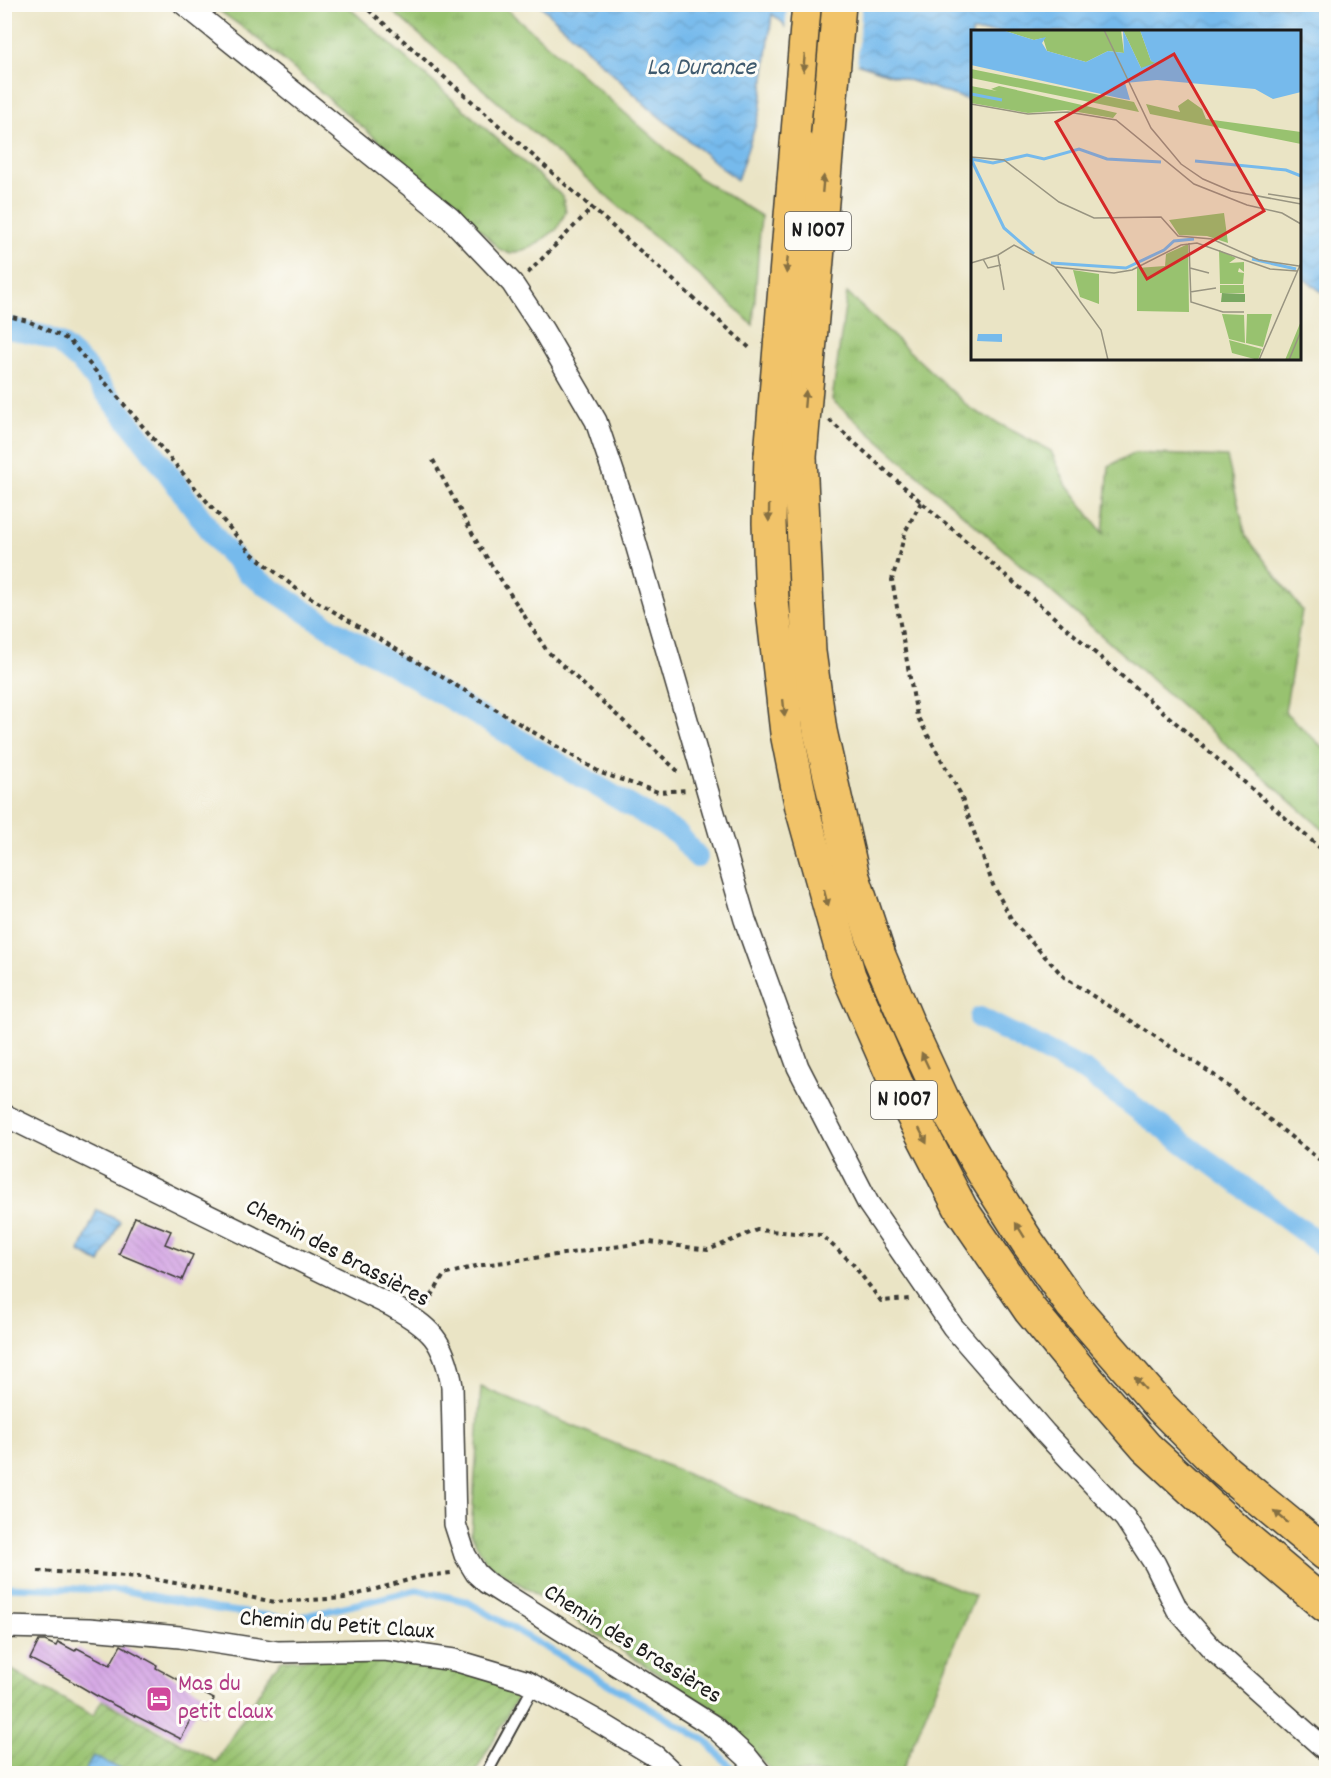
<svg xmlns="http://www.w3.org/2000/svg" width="1331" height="1778" font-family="Dekko,sans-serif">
	<defs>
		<pattern id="grass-tufts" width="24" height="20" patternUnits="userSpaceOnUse" patternTransform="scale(1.5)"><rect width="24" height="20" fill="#98c26f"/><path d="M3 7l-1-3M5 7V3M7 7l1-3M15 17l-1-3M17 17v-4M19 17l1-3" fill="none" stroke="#82a660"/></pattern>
		<pattern id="garden-furrows" width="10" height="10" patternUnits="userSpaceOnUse" patternTransform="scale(1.5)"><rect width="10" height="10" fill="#98c26f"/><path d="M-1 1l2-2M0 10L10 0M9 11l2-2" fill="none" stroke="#82a660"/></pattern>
		<pattern id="water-waves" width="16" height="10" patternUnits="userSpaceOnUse" patternTransform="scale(1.5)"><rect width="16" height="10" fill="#76baec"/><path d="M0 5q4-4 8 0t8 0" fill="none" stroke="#669fca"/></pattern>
		<pattern id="building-back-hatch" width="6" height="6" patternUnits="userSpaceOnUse" patternTransform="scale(1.5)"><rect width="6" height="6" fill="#d19fe3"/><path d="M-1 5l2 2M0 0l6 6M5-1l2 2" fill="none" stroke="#b388c2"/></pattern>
	</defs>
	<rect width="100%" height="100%" fill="#fdfcf7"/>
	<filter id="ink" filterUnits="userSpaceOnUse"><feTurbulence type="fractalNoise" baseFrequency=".0167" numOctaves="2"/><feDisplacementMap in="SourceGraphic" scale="12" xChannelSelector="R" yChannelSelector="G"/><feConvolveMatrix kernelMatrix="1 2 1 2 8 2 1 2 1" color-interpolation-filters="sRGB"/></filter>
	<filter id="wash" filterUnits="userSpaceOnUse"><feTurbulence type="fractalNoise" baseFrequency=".008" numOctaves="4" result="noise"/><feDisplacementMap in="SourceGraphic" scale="24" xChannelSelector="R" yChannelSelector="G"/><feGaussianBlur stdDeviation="1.35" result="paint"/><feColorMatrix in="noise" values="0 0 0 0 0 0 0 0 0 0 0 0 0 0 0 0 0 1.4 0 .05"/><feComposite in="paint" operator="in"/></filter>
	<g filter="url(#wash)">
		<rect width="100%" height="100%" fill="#eae4c5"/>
		<g fill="url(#grass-tufts)" stroke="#5a6f46" stroke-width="1.5">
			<polygon points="211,5 346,5 563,197 566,212 557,229 532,247 510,254 499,249 463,212 252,34"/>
			<polygon points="385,5 502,5 699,178 761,216 753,325 715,289"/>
			<polygon points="847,293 971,409 1051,451 1067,486 1103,533 1109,466 1134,453 1227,457 1246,536 1302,610 1285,712 1326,750 1326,832 832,400"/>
			<polygon points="481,1387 975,1596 901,1773 773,1773 723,1716 486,1562 471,1534"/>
		</g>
		<polygon fill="url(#garden-furrows)" stroke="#5a6f46" stroke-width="1.5" points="385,1656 524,1685 475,1773 5,1774 5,1666 93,1716 102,1700 216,1762 273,1670 282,1660"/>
		<g fill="url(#water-waves)" stroke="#496b84" stroke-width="1.5">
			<polygon points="540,5 1326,5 1326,295 1300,276 1300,32 972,32 972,101 859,64 821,54 791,40 783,23 772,14 760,112 737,180 650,109"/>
			<polygon points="97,1210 120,1221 100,1263 79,1252"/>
			<polygon points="93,1756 121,1769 119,1773 84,1773"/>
		</g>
		<polygon fill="#eae4c5" points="787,5 862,5 857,67 820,57 790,43 785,34"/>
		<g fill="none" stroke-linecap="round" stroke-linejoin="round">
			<polyline stroke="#76baec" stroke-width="7" points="4,1587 123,1590 216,1609 293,1619 417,1590 466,1601 706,1741 737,1774"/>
			<g stroke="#76baec" stroke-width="22">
				<polyline points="4,327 43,336 59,343 83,364 149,447 221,545 249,574 329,627 678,834 697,857"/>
				<polyline points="980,1018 1087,1072 1326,1248"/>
			</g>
		</g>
		<g id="blocks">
			<g fill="url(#building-back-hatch)">
				<polygon points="135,1217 171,1231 165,1244 193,1255 182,1280 119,1254"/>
				<polygon points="39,1641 45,1641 56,1646 58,1642 75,1651 77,1648 110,1665 121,1645 157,1665 156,1668 214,1699 204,1716 196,1711 181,1739 102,1699 61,1675 30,1659"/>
			</g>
		</g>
	</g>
	<g filter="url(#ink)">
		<use href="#blocks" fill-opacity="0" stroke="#3b3a35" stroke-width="1.5"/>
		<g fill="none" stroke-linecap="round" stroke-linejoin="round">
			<g stroke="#3b3a35" stroke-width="14">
				<polyline id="service" points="486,1774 534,1686"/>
			</g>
			<g stroke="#3b3a35" stroke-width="24">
				<g id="minor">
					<polyline points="184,4 450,218 512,283 543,330 596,421 627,513 745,920 798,1067 868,1203 953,1327 1045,1433 1125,1518 1155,1564 1177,1609 1213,1650 1326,1750"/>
					<path d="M4 1115 392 1306C431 1328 444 1340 452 1386L455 1524 465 1555 476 1573 487 1583 713 1726 748 1758 761 1774"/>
					<polyline points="4,1627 89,1629 180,1637 277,1652 385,1650 454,1660 525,1681 599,1722 655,1756 674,1774"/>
				</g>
			</g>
			<g stroke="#3b3a35" stroke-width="36">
				<g id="trunk">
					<polyline points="797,144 809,4"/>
					<polyline points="771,455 769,523 772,601 787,733 802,808 849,976 896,1083 961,1209 1030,1310 1087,1379 1146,1447 1237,1531 1326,1606"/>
					<polyline points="800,457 809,652 820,731 853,877 879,956 910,1029 947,1109 986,1177 1028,1243 1072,1305 1161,1407 1225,1471 1326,1554"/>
				</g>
			</g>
			<g stroke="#3b3a35" stroke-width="4" stroke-dasharray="4.5 4.5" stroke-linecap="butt">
				<polyline points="362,4 752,350"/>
				<polyline points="528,273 593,207"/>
				<polyline points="4,315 28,321 69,340 251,553 298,590 601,773 658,792 687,790"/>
				<polyline points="829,420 921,502 1326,853"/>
				<polyline points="433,460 478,544 547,651 680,773"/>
				<polyline points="921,502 906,530 892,580 917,716 960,793 993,885 1013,922 1064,977 1214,1075 1326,1165"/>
				<polyline points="427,1304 444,1275 476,1266 650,1242 708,1250 757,1230 821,1235 852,1263 881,1301 910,1299"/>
				<polyline points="38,1571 143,1577 275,1602 344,1598 419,1577 451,1573"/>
			</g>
			<use href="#service" stroke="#fff" stroke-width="10"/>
			<use href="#minor" stroke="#fff" stroke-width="21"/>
			<use href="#trunk" stroke="#f1c369" stroke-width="33"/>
			<g stroke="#3b3a35" stroke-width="36" stroke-linecap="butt">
				<g id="trunk-bridge">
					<polyline points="771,455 797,144"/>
					<polyline points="800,457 839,4"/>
				</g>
			</g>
			<use href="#trunk-bridge" stroke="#f1c369" stroke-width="33"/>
		</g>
		<defs><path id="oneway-solid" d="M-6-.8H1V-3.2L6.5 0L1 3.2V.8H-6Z" transform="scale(1.5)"/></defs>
		<g fill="#867042">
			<use href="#oneway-solid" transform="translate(804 63) rotate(95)"/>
			<use href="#oneway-solid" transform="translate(823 184) rotate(-85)"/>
			<use href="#oneway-solid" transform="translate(787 265) rotate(95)"/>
			<use href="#oneway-solid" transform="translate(805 399) rotate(-85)"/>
			<use href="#oneway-solid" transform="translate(769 513) rotate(91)"/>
			<use href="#oneway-solid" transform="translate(784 708) rotate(84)"/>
			<use href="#oneway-solid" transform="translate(826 898) rotate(75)"/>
			<use href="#oneway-solid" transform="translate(925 1060) rotate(-115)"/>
			<use href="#oneway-solid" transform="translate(923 1136) rotate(63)"/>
			<use href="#oneway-solid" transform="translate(1020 1230) rotate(-122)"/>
			<use href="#oneway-solid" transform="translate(1140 1383) rotate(-131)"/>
			<use href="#oneway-solid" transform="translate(1281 1517) rotate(-140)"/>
		</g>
	</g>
	<defs>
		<g id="hotel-square" transform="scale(1.35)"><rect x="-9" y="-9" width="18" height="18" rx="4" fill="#d1479c" stroke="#fdfcf7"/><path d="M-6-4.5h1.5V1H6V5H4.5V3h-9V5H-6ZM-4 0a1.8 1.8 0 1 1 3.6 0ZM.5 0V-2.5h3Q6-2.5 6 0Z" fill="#fff"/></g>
	</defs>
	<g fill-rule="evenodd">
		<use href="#hotel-square" x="159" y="1699"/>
	</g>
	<g text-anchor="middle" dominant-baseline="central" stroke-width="6" stroke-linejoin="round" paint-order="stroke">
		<g fill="#fdfcf7" stroke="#605f5e" stroke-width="1.5">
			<rect x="785" y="212" width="66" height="38" rx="4.5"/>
			<rect x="871" y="1081" width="66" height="38" rx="4.5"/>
		</g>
		<g font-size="22" font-weight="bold" fill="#1c1c1c">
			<text x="818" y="231">N 1007</text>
			<text x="904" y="1100">N 1007</text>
		</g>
		<g font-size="24" fill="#1c1c1c" stroke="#fdfcf7">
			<text transform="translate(337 1254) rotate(28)">Chemin des Brassières</text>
			<text transform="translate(337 1626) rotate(4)">Chemin du Petit Claux</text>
			<text transform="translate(632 1645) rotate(32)">Chemin des Brassières</text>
		</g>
		<g font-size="24" fill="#b23c85" stroke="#fdfcf7" text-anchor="start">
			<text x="178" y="1685">Mas du<tspan x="178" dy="28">petit claux</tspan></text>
		</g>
		<g font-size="26" font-style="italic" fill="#405b6f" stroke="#fdfcf7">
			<text x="701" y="68">La Durance</text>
		</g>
	</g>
	<g transform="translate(971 30)">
		<rect width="330" height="330" fill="#eae4c5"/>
		<path d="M31 0H150L153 23 137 21 115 32 76 21 72 8 63 10ZM152 0H169L180 31 185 32 180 37 170 38ZM0 39 163 72 168 82 0 48ZM0 56 26 61 20 59 28 56 146 83 142 88 95 80 57 83 0 73ZM217 69 231 79 235 89 330 102V114L179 84 175 74 209 82 207 76ZM253 183 257 213 236 206 208 205 198 190ZM248 220 265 228 258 233 273 232V242L268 238 267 242 273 243 272 254H249ZM102 240 128 244V274L109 267ZM249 255H273V263H249ZM251 284 273 285 274 313 258 309ZM276 284H301L292 317 275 313ZM330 291V330H314ZM258 310 291 319 287 330 261 323Z" fill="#98c26f"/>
		<path d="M251 263 274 264V272H250Z" fill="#7aa862"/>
		<path d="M217 214 218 282 166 281V238L194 236 195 224Z" fill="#98c26f"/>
		<path d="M0 0H31L63 10 75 7 71 13 76 21 115 32 137 21 153 23 152 0 170 38 184 33 180 31 169 0H330V62L302 69 284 59 186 50 154 53 159 70 148 68 0 35ZM7 304H31V312L6 311Z" fill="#76baec"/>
		<path fill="none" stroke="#76baec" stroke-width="3" d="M0 64 31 70M0 129 33 198 63 224M0 129 22 133 56 125 73 129 108 119 136 129 190 132M224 131 315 140 330 146M281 229 325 239M80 233 155 238 193 220 203 211 223 209"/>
		<path fill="none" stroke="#989481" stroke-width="1.5" d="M133 0 180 98 210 134 232 149 260 161 330 174M0 74 57 84 97 82 145 90 223 154 276 175 311 183 330 194M0 127 33 130 88 172 123 188 190 187 207 206 241 209 288 230 328 236M297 164 330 169M218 213 220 272 252 282H273M27 226 33 260M12 229 17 238 30 235M0 233 27 225 43 215 84 237 143 243 161 240 210 215 226 213 299 239 326 241M84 237 130 300 137 330M219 238 238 243M219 262 245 258M288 330 330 233M318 330 330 301"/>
		<path fill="#d62828" fill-opacity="0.15" stroke="#d62828" stroke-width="3" d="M203 24 293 181 176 249 85 92Z"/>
		<rect width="330" height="330" fill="none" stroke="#1c1c1c" stroke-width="3"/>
	</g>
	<rect width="1331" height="1778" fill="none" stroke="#fdfcf7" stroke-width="24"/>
</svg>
